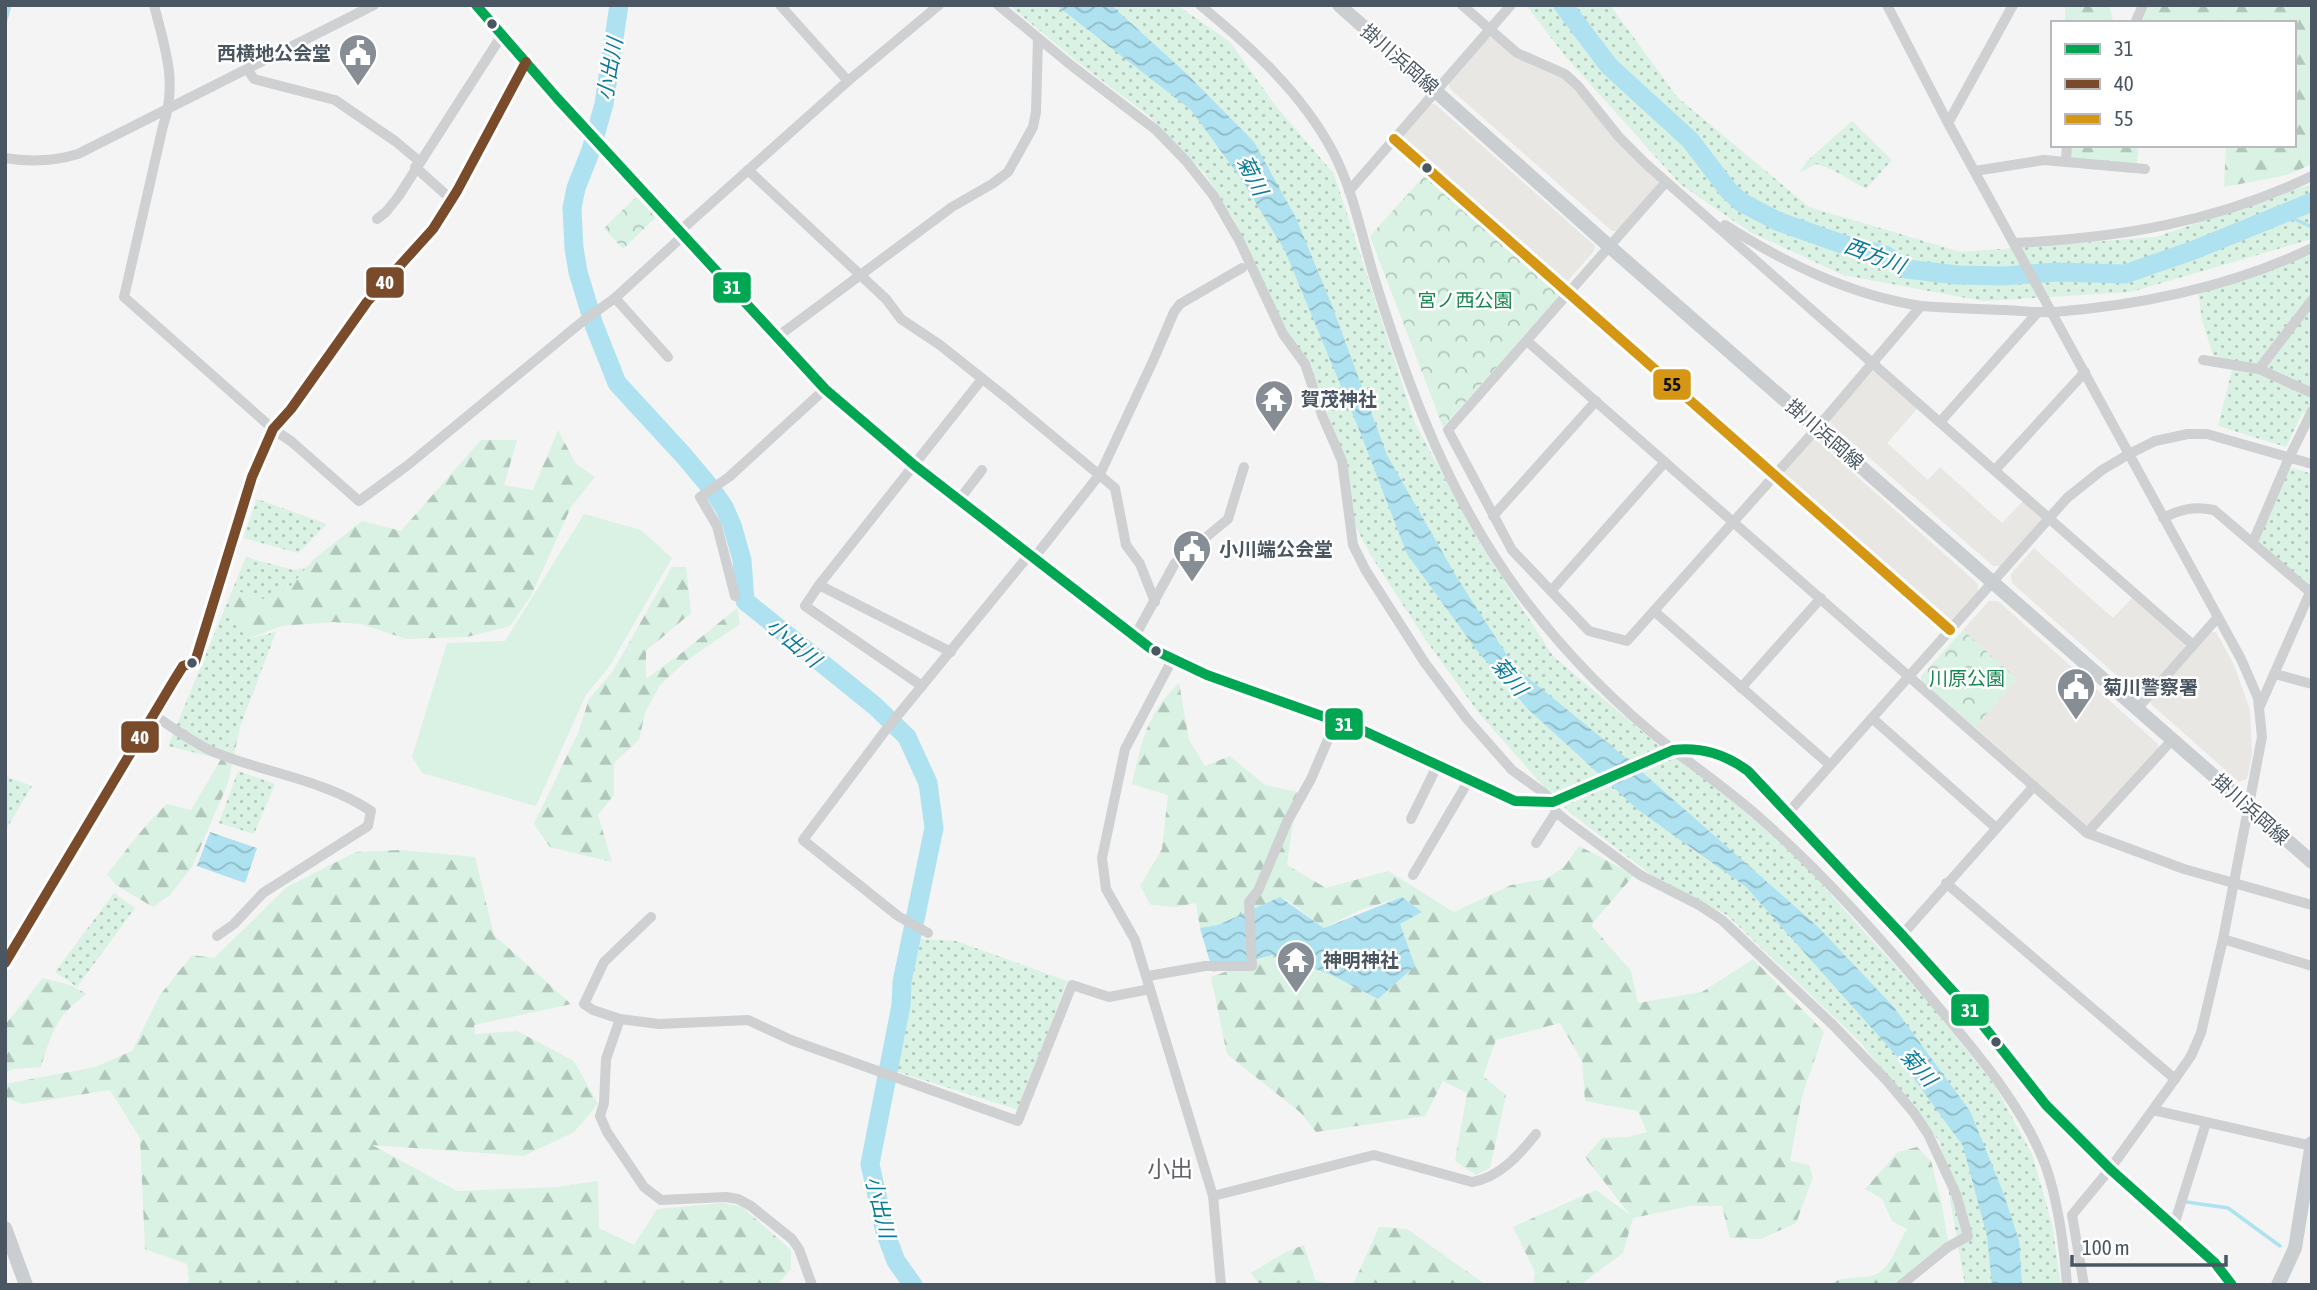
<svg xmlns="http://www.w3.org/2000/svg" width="2317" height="1290" font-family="'Asap Condensed','Noto Sans JP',sans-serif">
	<defs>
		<pattern id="grass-dots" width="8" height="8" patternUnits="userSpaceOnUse" patternTransform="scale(1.75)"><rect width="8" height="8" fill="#d9f2e3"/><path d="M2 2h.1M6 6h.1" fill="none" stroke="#b2c7bb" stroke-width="1.8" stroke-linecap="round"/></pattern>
		<pattern id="forest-firs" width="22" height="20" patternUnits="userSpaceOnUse" patternTransform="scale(1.75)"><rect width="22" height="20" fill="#d9f2e3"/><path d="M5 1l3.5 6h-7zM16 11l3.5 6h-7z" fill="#b2c7bb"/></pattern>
		<pattern id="park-crowns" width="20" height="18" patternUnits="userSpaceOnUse" patternTransform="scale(1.75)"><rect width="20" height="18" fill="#d9f2e3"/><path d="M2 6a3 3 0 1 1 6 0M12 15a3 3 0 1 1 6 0" fill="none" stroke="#b2c7bb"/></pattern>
		<pattern id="water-waves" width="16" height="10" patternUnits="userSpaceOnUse" patternTransform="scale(1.75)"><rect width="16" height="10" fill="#aee2f0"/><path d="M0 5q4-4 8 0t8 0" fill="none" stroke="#90bac6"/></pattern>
	</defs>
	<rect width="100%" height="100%" fill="#f4f4f4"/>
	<g fill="#e8e7e3">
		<polygon points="1494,37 1564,79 1658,180 1658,186 1618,231 1612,231 1449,88 1449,82 1488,38"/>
		<polygon points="1435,104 1595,246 1594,251 1567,282 1561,283 1401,142 1401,135 1428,105"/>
		<polygon points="1877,371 1918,408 1887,443 1928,480 1940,467 2002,523 2023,501 2041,517 2041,521 2001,566 1993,566 1831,424 1830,418 1872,372"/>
		<polygon points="1816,440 1978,584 1978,592 1951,622 1946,622 1783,478 1783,472 1810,441"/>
		<polygon points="2034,548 2113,618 2133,597 2185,643 2185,649 2145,695 2139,695 2012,583 2011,574"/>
		<polygon points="1989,601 1998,601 2158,744 2158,748 2089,826 2084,825 1975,727 2017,679 1963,630"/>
		<polygon points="2210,632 2216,632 2234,665 2250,710 2252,754 2247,779 2239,782 2151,704 2150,699"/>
	</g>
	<g fill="url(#grass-dots)">
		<polygon points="1009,5 1177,5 1230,42 1275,105 1334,174 1415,423 1479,542 1553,656 1658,745 1729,797 1805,866 1936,1011 1995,1086 2032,1154 2052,1224 2061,1285 1965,1285 1940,1142 1861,1043 1727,915 1654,877 1569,812 1536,778 1478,712 1425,639 1370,554 1355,525 1346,461 1305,357 1289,336 1233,218 1205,174 1149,116 1075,60"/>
		<polygon points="1526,5 1610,5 1677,97 1809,207 1961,252 2156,237 2312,184 2312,239 2131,292 1983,301 1843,275 1750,232 1680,184 1565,56"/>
		<polygon points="1852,121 1892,160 1866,189 1831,169 1816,164 1799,173 1807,161"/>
		<polygon points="2312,255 2312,415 2303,412 2286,447 2218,426 2233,366 2213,355 2202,320 2198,291"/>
		<polygon points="2293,468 2312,474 2312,578 2310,583 2305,584 2260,544 2259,540 2289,470"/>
		<polygon points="257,499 327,524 298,553 243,538"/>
		<polygon points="246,557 293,570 307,567 289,588 264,600 235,591 247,639 276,632 240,727 220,759 168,746"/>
		<polygon points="238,771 275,784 254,834 219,823"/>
		<polygon points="5,776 32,786 5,831"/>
		<polygon points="114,893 135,908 77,987 55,972"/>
		<polygon points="918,939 956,941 1067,981 1019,1110 895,1071"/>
	</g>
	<g fill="url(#forest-firs)">
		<polygon points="2065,5 2109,5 2114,23 2065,23"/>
		<polygon points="2143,5 2312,5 2312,164 2287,175 2224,187 2226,145 2294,145 2294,23 2135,23"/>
		<polygon points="2065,145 2139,145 2136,168 2066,161"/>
		<polygon points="558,430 576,464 595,477 571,507 531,596 510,626 467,637 406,639 361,624 333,622 282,626 247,639 230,615 234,590 264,599 289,588 314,559 362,521 401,531 481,440 517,440 504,485 533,490"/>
		<polygon points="672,567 686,567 691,613 646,651 646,679 683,652 737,608 740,624 686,661 660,685 645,713 639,740 614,763 614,795 598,815 612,862 550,847 534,824 578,733 589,699 613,671"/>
		<path d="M1179 683 1189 740 1205 766 1230 756 1265 785 1297 792 1287 865 1326 888 1388 871 1454 912 1511 885 1546 879 1564 867 1579 846 1634 875 1591 925 1631 971 1638 1003 1702 992 1753 959 1824 1032 1802 1096 1790 1161 1809 1165 1813 1177 1796 1223 1761 1239 1730 1238 1722 1206H1690L1633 1218 1623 1253 1580 1285H1533L1535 1272 1513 1227 1596 1190 1630 1215 1585 1157 1602 1138 1628 1137 1647 1132 1638 1111 1585 1101 1582 1061 1560 1023 1496 1040 1483 1076 1506 1095 1490 1168 1476 1175 1455 1161 1467 1093 1443 1081 1425 1116 1316 1132 1301 1113 1227 1054 1211 977 1273 955 1330 974 1378 999 1400 924 1422 912 1402 897 1360 910 1324 928 1286 899 1218 925 1200 928 1196 903 1176 907 1151 905 1140 886 1162 849 1168 795 1132 784C1142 740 1146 716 1179 683Z"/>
		<path d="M240 727 228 783 192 867 170 895 153 907 116 885 107 874C127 850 144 825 167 804L191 810Z"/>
		<polygon points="400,850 475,857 494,935 571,1004 474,1025 475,1034 517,1031 574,1061 598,1104 574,1132 524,1156 372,1145 457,1191 556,1187 598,1181 599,1228 634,1245 657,1209 723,1203 742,1207 791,1250 791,1269 777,1285 187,1285 189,1280 187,1264 145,1249 140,1138 110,1090 22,1104 5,1097 5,1084 95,1067 132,1051 160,995 192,955 214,958 287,887 356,852"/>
		<path d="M43 978 70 985 87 994C57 1014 51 1034 41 1067L13 1069 5 1073V1025Z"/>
		<path d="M1917 1147 1931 1161 1942 1205 1948 1242 1892 1285H1829C1841 1275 1859 1280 1874 1275 1891 1269 1898 1243 1907 1229L1892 1221 1882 1199 1865 1189 1898 1152Z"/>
		<polygon points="1379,1227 1407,1229 1486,1285 1353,1285"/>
		<polygon points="1304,1245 1315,1280 1331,1285 1260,1285 1251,1273 1286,1252"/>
	</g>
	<g fill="url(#park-crowns)">
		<polygon points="1425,175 1558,291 1559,297 1443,427 1370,236"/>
		<polygon points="636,197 657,216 623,249 604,228"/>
		<polygon points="1963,630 2017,679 1975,727 1921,682 1921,676"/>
	</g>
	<polygon fill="#d9f2e3" points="584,514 641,530 672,558 609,667 586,695 536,806 422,773 412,757 447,643 505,641"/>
	<g fill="url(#water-waves)">
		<polygon points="1056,5 1111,5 1187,74 1254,142 1296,218 1331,303 1387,455 1456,576 1514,666 1625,757 1816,925 1893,1006 1970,1111 2003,1192 2019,1240 2022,1285 1992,1285 1987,1236 1963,1146 1901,1061 1746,887 1637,809 1528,709 1475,648 1407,554 1360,432 1285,251 1242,180 1191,110"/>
		<polygon points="210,832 257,848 245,883 197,866"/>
		<polygon points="1280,897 1324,928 1402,897 1422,912 1400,924 1415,966 1378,999 1330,974 1273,955 1213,972 1200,928 1218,925"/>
	</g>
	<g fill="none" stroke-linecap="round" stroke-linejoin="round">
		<g stroke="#aee2f0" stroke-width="3.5">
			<polyline points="5,23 10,5"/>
			<polyline points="2283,214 2312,227"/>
			<polyline points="2187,1202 2228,1208 2280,1246"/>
		</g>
		<g stroke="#aee2f0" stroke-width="19">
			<polyline points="619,5 604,104 591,150 576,188 572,208 574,248 578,272 594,325 617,383 685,457 710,487 724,507 732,525 742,560 745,601 875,706 907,737 928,783 934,828 902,982 901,1005 870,1164 885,1232 896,1261 913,1285"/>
			<polyline points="1563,5 1609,66 1690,140 1729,191 1741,202 1777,221 1842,244 1885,255 1907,269 1957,275 2003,276 2058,272 2125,274 2194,250 2312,202"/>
		</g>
		<g stroke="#ced0d2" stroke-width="10">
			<path d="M154 5C165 49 178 82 163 126L124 297 273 429 292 442 359 501 408 465 583 321 615 298 684 235"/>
			<polyline points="780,5 848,81"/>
			<polyline points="998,5 1072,66 1156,130 1186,161 1213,195 1239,240 1283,334 1305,364 1322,415 1342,461 1353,545 1366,571 1425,663 1467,719 1512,770 1544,793 1553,802 1556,812 1567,821 1640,875 1699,905 1722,920 1833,1025 1887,1081 1914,1113 1928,1134 1956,1194 1968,1236 1948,1247 1901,1285"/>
			<path d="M1200 5C1251 47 1302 93 1333 152 1354 192 1362 238 1375 280 1410 393 1451 501 1522 596 1565 653 1616 705 1672 749 1702 772 1732 793 1760 818 1826 876 1884 942 1940 1009 1980 1057 2024 1108 2046 1167 2059 1204 2064 1246 2067 1285"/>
			<polyline points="1462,5 1517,53 1565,74 1578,86 1619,137 1646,164 2193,645"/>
			<polyline points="1887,5 1948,123 2241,659 2258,698 2262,737 2223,939 2201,1033 2191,1056 2175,1079 2110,1169 2072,1215 2084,1285"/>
			<polyline points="2135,23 2143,5"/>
			<polyline points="247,69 254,79 335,100 395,141 419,161"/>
			<polyline points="1948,123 2013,5"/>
			<polyline points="1394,139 1950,630"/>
			<path d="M5 158C29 162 55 161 78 154L374 5"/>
			<polyline points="2066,161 2067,145"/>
			<polyline points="415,167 452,200"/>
			<polyline points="748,170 886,299 901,319 940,345 1008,399 1115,488 1126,545 1140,564 1155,602"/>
			<polyline points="1975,171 2044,160 2145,169"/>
			<path d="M1666 182 1448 430 1512 550 1589 631 1627 641 1818 427 1921 306C1949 308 1978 309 2006 310 2022 311 2038 313 2054 312 2141 305 2233 286 2312 248"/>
			<polyline points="1349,191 1511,5"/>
			<polyline points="377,219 386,212 398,197 502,35"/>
			<path d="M1725 225C1785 263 1850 295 1921 306"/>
			<polyline points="680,231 848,81 939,5"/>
			<path d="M2014 243C2119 238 2216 222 2312 176"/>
			<polyline points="615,298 668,357"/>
			<polyline points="777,337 952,207 992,184 1008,172 1033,127 1036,112 1038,39"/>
			<polyline points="1527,341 2087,833 2184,869 2312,905"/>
			<polyline points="2203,360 2259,369 2312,393"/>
			<polyline points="2259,369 2312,300"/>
			<polyline points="1940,422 2038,312"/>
			<polyline points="1995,470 2085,372"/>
			<polyline points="959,500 982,470"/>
			<polyline points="1493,516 1596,401"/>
			<path d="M2163 518C2181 509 2194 506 2214 510L2310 592"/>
			<polyline points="2253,542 2289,458 2312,411"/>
			<polyline points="1034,558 1100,474 1153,361 1174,312 1180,304 1242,268"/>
			<polyline points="819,585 951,652"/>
			<polyline points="1551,591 1665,462"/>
			<polyline points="735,596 717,526 700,497 729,477 825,389"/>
			<polyline points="1654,611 1830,765"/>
			<polyline points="1135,636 1175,563 1228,519 1244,467"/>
			<polyline points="1172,660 1125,749 1102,858 1106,889 1135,940 1213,1196 1221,1285"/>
			<polyline points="2275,674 2312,684"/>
			<polyline points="922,686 805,606 819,585 982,379"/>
			<polyline points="1741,688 1821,598"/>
			<polyline points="2260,706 2312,588"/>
			<polyline points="2137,709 2218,617"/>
			<path d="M153 715C173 727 193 743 214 752 265 773 325 780 371 811L368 826 263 893 234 924 217 936"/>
			<polyline points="1872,718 1995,827"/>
			<polyline points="1787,814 2067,498 2102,470 2129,454 2155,441 2188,434 2207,434 2312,464"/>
			<polyline points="1411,819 1437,766"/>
			<polyline points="2087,833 2172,740"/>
			<polyline points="1536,843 1556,812"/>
			<polyline points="1413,875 1469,780"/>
			<polyline points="1946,883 2175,1079"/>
			<polyline points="651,917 604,962 584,1004 593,1010 620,1019 606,1059 604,1103 600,1116 607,1132 644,1187 661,1200 726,1197 738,1199 751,1206 792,1239 799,1249 812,1285"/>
			<polyline points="928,933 898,916 803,840 885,731 1029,555"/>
			<polyline points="1902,935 2034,786"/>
			<polyline points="2223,939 2312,966"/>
			<polyline points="5,963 173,682 183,666 195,662 252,477 273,429 291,409 367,302 433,229 457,191 526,62"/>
			<polyline points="1148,976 1205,966 1252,966 1249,902 1258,891 1287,822 1311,779 1336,721"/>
			<polyline points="620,1019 659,1024 748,1020 791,1040 1018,1121 1072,985 1109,997 1150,989"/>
			<polyline points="2153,1110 2312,1146"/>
			<path d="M1213 1196 1374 1155 1472 1182C1499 1178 1520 1154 1536 1134"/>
			<polyline points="2174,1225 2206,1123"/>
		</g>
		<g stroke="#caced1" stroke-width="14">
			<path d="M476 5 557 98 825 389 914 465 1150 648 1207 675 1364 731 1515 801 1553 802 1673 750C1702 747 1725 754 1748 771L1902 935 1978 1019 2046 1105 2110 1169 2215 1263 2232 1285"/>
			<polyline points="1339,5 1610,247 2312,862"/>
			<polyline points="5,1228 26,1285"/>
			<polyline points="2278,1285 2295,1248 2312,1143"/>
		</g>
		<g stroke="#fff" stroke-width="16">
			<path id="bus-1" d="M476 5 557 98 825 389 914 465 1150 648 1207 675 1364 731 1515 801 1553 802 1673 750C1702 747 1725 754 1748 771L1902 935 1978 1019 2046 1105 2110 1169 2215 1263 2232 1285"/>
		</g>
		<g stroke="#fff" stroke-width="16">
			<polyline id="bus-2" points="5,963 173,682 183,666 195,662 252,477 273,429 291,409 367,302 433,229 457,191 526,62"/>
		</g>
		<g stroke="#fff" stroke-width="16">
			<polyline id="bus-3" points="1394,139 1950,630"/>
		</g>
		<use href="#bus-1" stroke="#00a651" stroke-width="10"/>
		<use href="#bus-2" stroke="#7a4b2a" stroke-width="10"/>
		<use href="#bus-3" stroke="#d49613" stroke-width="10"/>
	</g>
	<defs>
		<g id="civic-pin" transform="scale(2.0125)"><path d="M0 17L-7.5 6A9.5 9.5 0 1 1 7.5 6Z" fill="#868d94" stroke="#fff"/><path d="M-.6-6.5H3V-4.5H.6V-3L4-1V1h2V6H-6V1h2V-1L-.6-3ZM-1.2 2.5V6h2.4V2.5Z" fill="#fff"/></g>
		<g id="temple-pin" transform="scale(2.0125)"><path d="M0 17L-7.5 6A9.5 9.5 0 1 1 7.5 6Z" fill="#868d94" stroke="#fff"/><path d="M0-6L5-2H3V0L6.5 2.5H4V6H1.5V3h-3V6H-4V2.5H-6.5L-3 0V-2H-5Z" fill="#fff"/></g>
	</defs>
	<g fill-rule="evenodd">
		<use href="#civic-pin" x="358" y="53"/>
		<use href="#temple-pin" x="1274" y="399"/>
		<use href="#civic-pin" x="1192" y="549"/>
		<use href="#civic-pin" x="2076" y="687"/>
		<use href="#temple-pin" x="1296" y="960"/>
	</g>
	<g fill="#4a5661" stroke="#fff" stroke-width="2.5">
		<circle cx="492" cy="24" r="6"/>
		<circle cx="1427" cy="168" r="6"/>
		<circle cx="1156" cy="651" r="6"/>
		<circle cx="192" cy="663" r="6"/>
		<circle cx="1996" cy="1042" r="6"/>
	</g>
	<g text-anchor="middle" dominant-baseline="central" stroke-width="5" stroke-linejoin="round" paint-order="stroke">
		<g font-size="19" font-weight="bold" fill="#4a5661" stroke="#fff" text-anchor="start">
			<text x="331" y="53" text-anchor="end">西横地公会堂</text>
			<text x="1301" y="399">賀茂神社</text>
			<text x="1219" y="549">小川端公会堂</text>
			<text x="2103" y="687">菊川警察署</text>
			<text x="1323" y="960">神明神社</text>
		</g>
		<g font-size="19" fill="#4a5661" stroke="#fff">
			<text transform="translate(1400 59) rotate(41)">掛川浜岡線</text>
			<text transform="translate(1825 434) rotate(41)">掛川浜岡線</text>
			<text transform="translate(2251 809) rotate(42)">掛川浜岡線</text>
		</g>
		<g font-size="19" fill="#17864f" stroke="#fff">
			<text x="1465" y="300">宮ノ西公園</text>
			<text x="1967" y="678">川原公園</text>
		</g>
		<g font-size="21" font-style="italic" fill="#0c7c9b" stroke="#fff">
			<text transform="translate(609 69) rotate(-80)">小出川</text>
			<text transform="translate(1253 175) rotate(63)">菊川</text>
			<text transform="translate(1875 255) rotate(21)">西方川</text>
			<text transform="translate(794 642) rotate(40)">小出川</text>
			<text transform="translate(1510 676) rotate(50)">菊川</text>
			<text transform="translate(1919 1067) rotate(48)">菊川</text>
			<text transform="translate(881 1207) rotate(76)">小出川</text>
		</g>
		<g font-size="23" fill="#5f6368" stroke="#fff">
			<text x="1170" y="1169">小出</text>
		</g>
	</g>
	<g stroke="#fff" stroke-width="2.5">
		<rect x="365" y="266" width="40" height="33" rx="7" fill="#7a4b2a"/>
		<rect x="712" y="271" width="40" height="33" rx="7" fill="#00a651"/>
		<rect x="1652" y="368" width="40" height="33" rx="7" fill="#d49613"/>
		<rect x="1324" y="707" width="40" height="34" rx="7" fill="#00a651"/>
		<rect x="120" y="720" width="40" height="34" rx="7" fill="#7a4b2a"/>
		<rect x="1950" y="993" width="40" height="34" rx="7" fill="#00a651"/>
	</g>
	<g font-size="19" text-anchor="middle" font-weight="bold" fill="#fff">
		<text x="385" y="289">40</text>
		<text x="732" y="294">31</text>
		<text x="1344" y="731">31</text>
		<text x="140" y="744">40</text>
		<text x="1970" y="1017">31</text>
	</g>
	<g font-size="19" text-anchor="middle" font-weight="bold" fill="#111">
		<text x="1672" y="391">55</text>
	</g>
	<rect width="2317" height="1290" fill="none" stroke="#4a5661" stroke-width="14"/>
	<rect x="2051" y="21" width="245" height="126" fill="#ffffff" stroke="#b7bbc0" stroke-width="2"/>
	<rect x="2065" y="44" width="35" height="10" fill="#00a651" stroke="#b7bbc0" stroke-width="2"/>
	<text x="2114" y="56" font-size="21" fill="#4a5661">31</text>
	<rect x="2065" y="79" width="35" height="10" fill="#7a4b2a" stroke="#b7bbc0" stroke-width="2"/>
	<text x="2114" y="91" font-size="21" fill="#4a5661">40</text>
	<rect x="2065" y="114" width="35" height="10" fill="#d49613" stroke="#b7bbc0" stroke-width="2"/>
	<text x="2114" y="126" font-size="21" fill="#4a5661">55</text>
	<path d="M2072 1255v10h154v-10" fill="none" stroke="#4a5661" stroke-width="3.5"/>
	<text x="2082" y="1255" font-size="21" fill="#4a5661" stroke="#ffffff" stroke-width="5" paint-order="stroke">100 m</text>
</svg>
